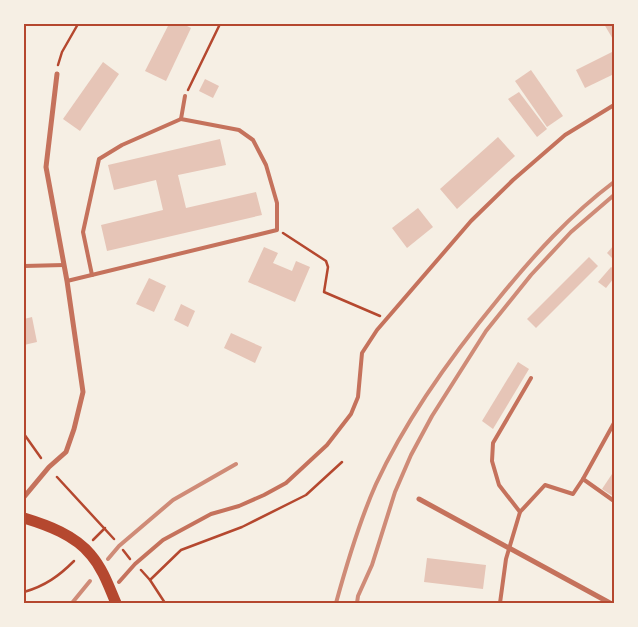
<svg xmlns="http://www.w3.org/2000/svg" width="638" height="627" font-family="Spectral,serif">
	<rect width="100%" height="100%" fill="#f6efe4"/>
	<g fill="#e6c5b7">
		<polygon points="169,24 183,24 191,28 166,81 145,71"/>
		<polygon points="604,24 614,24 614,41"/>
		<polygon points="614,51 614,74 585,88 576,70"/>
		<polygon points="103,62 119,74 80,131 63,119"/>
		<polygon points="531,70 563,116 547,127 515,81"/>
		<polygon points="205,79 219,86 213,98 199,91"/>
		<polygon points="519,92 547,129 537,137 508,99"/>
		<polygon points="498,137 515,156 457,209 440,189"/>
		<polygon points="220,139 226,165 178,175 186,208 256,192 262,215 107,251 101,225 163,210 156,180 114,190 108,165"/>
		<polygon points="418,208 433,227 407,248 392,228"/>
		<polygon points="614,245 614,260 607,253"/>
		<polygon points="264,247 278,253 273,263 292,271 296,261 310,267 295,302 248,282"/>
		<polygon points="589,257 598,266 536,328 527,319"/>
		<polygon points="611,267 614,269 614,278 606,288 598,282"/>
		<polygon points="149,278 166,286 154,312 136,304"/>
		<polygon points="181,304 195,311 188,327 174,320"/>
		<polygon points="32,317 37,342 24,345 24,319"/>
		<polygon points="231,333 262,347 255,363 224,348"/>
		<polygon points="518,362 529,369 493,429 482,421"/>
		<polygon points="614,471 614,497 602,489"/>
		<polygon points="427,558 486,565 483,589 424,582"/>
	</g>
	<g fill="none" stroke-linecap="round" stroke-linejoin="round">
		<g stroke="#b5482f" stroke-width="2.5">
			<polyline points="58,65 62,52 78,24"/>
			<polyline points="188,90 220,24"/>
			<polyline points="283,233 326,261 328,267 324,292 380,316"/>
			<polyline points="24,434 41,458"/>
			<polyline points="57,477 114,539"/>
			<polyline points="24,532 24,533"/>
			<polyline points="93,540 105,528"/>
			<polyline points="123,550 130,559"/>
			<polyline points="141,570 150,580 181,550 242,527 306,495 342,462"/>
			<polyline points="150,580 165,603"/>
			<path d="M24 592C45 586 59 576 74 561"/>
		</g>
		<g stroke="#c5725c" stroke-width="4">
			<polyline points="24,266 64,265"/>
			<polyline points="92,275 83,232 99,159 122,145 181,119"/>
			<polyline points="67,281 277,230 277,203 266,165 253,140 239,130 181,119 185,96"/>
			<polyline points="614,423 583,479 614,501"/>
			<polyline points="520,512 545,485 573,494 583,479"/>
			<polyline points="119,582 135,564 163,540 211,514 239,506 264,495 286,483 327,445 351,414 358,397 362,353 377,330 471,221 513,180 565,135 614,105"/>
			<polyline points="500,603 506,559 520,512 499,485 492,461 493,443 531,378"/>
		</g>
		<g stroke="#c5725c" stroke-width="5">
			<polyline points="24,497 49,467 66,452 74,429 83,392 67,281 46,167 57,74"/>
			<polyline points="419,499 610,603"/>
		</g>
		<path stroke="#b5482f" stroke-width="11" d="M24 518C47 525 75 535 91 555 103 569 109 587 116 603"/>
		<g stroke="#cf8b77" stroke-width="4">
			<polyline points="108,559 119,546 173,500 236,464"/>
			<polyline points="72,603 90,581"/>
			<path d="M336 603C347 563 359 522 376 484 407 417 452 355 499 298 534 255 570 215 614 182"/>
			<polyline points="357,603 358,596 372,565 395,492 411,455 432,416 486,331 531,275 571,232 614,195"/>
		</g>
	</g>
	<rect width="638" height="627" fill="none" stroke="#f6efe4" stroke-width="50"/>
	<rect x="25" y="25" width="588" height="577" fill="none" stroke="#b5482f" stroke-width="2"/>
</svg>
